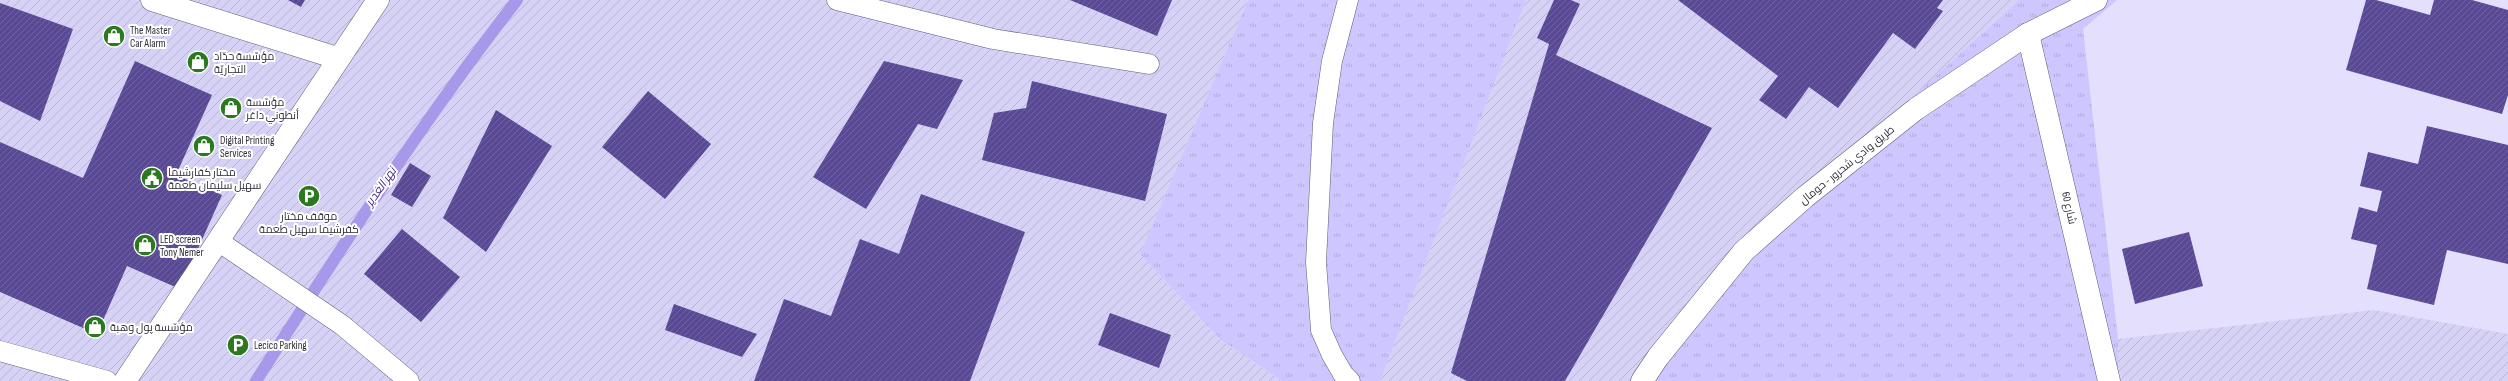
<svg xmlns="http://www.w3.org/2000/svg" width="2508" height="381" font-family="'Sofia Sans Condensed',Cairo,sans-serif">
	<defs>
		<pattern id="industrial-furrows" width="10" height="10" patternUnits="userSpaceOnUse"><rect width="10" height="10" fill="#d6d2f6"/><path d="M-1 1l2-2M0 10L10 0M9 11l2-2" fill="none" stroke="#b8b5d4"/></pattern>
		<pattern id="grass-tufts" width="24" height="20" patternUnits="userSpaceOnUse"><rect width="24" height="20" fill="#cec6fe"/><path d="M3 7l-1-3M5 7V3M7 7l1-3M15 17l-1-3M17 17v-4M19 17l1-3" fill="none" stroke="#b1aada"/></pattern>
		<pattern id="building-hatch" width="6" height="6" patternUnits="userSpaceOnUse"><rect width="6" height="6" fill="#5a4a94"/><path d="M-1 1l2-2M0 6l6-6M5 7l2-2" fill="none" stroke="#6f629e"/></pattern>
	</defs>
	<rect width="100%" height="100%" fill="#e3dffc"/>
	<g fill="url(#industrial-furrows)">
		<polygon points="0,0 1248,0 1140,254 1221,340 1282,381 0,381"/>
		<polygon points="1526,0 2019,0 1758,238 1646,381 1380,381"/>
		<polygon points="2374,310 2508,334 2508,381 2118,381 2118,339"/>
	</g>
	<g fill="url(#grass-tufts)">
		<polygon points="1248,0 1526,0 1380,381 1282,381 1221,340 1140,254"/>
		<polygon points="2019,0 2117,0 2083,29 2118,339 2118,381 1646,381 1758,238"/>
	</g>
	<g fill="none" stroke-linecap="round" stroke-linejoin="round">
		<path stroke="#a798ea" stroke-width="12" d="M256 381C339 251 422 122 517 0"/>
	</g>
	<g fill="url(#building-hatch)">
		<polygon points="288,0 305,0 301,7"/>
		<polygon points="1070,0 1172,0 1157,36"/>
		<polygon points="1554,0 1571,0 1580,4 1556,55 1712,128 1565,381 1467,381 1451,373 1549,44 1537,38"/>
		<polygon points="1678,0 1943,0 1937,8 1943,11 1915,49 1893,33 1838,108 1809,87 1786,119 1759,100 1778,76"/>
		<polygon points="2366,0 2376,0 2430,15 2434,0 2472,0 2508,10 2508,95 2502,114 2346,70"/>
		<polygon points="0,3 73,29 40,121 0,101"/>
		<polygon points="135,61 212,95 176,175 222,195 180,289 127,266 97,334 0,292 0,142 83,178"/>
		<polygon points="884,61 963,80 937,129 918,124 866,209 813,177"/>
		<polygon points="1032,81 1167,114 1145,201 982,160 994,113 1026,108"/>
		<polygon points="648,91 711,144 665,199 602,147"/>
		<polygon points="496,110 552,146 486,252 443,218"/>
		<polygon points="2427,126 2508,145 2508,264 2447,250 2434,305 2367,289 2377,245 2351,239 2359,207 2377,212 2382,191 2360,186 2368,152 2418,164"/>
		<polygon points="410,163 431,176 412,207 391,195"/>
		<polygon points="921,194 1025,232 970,381 754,381 784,299 831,316 860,239 899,254"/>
		<polygon points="402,229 460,277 421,322 364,274"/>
		<polygon points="2189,232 2203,286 2135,304 2122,249"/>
		<polygon points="674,304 757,334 742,357 665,330"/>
		<polygon points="1110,313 1171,335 1159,368 1098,345"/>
	</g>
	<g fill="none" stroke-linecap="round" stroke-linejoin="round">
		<g stroke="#605d75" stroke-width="21">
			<g id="service">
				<polyline points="837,0 993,39 1149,64"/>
				<polyline points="1348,0 1332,61 1323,123 1316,262 1321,330 1332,355 1343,374 1350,381"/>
				<polyline points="218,241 342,325 409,381"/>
				<polyline points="0,351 107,381"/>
			</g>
		</g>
		<g stroke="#605d75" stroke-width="23">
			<g id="minor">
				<polyline points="152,0 337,58"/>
				<polyline points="2028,34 2109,381"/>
			</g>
		</g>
		<g stroke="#605d75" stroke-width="23">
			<polyline id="tertiary" points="125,381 378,0"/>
		</g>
		<g stroke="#605d75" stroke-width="23">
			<polyline id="secondary" points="1642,381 1658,357 1744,251 1805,197 1916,109 2028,34 2096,0"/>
		</g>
		<use href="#service" stroke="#fff" stroke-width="20"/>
		<use href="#minor" stroke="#fff" stroke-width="22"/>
		<use href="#tertiary" stroke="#fff" stroke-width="22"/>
		<use href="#secondary" stroke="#fff" stroke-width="22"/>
	</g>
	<defs>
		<g id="shop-disc" transform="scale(1.15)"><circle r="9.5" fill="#2c781f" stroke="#fff"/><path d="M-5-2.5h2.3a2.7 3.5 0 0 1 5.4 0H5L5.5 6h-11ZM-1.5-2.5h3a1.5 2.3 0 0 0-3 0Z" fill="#fff"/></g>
		<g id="civic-disc" transform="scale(1.15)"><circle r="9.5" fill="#2c781f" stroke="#fff"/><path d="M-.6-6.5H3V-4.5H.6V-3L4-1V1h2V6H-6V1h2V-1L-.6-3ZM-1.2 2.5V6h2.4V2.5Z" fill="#fff"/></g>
		<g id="parking-disc" transform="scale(1.15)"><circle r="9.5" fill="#2c781f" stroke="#fff"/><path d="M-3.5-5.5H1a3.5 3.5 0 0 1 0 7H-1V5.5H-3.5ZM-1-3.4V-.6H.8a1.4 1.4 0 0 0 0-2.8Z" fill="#fff"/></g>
	</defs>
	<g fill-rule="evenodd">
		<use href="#shop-disc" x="114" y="36"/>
		<use href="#shop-disc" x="198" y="62"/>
		<use href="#shop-disc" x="231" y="108"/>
		<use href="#shop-disc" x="204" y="146"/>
		<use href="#civic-disc" x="152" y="178"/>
		<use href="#parking-disc" x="309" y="196"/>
		<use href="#shop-disc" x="145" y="245"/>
		<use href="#shop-disc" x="95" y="327"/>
		<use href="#parking-disc" x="238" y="345"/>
	</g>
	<g text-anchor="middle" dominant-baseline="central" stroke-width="4" stroke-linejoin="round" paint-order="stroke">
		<g font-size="11" fill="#302e39" stroke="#fff" text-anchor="start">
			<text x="130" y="30">The Master<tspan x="130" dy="13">Car Alarm</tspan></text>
			<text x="214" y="56">مؤسّسة حدّاد<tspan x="214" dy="13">التجاريّة</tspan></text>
			<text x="246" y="102">مؤسّسة<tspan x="246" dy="13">أنطوني داغر</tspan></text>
			<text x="220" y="140">Digital Printing<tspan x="220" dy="13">Services</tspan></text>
			<text x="168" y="172">مختار كفارشيما<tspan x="168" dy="13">سهيل سليمان طعمة</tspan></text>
			<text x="309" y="216" text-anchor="middle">موقف مختار<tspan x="309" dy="13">كفرشيما سهيل طعمة</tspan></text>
			<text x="160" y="239">LED screen<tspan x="160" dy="13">Tony Nemer</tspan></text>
			<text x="110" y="327">مؤسّسة پول وهبة</text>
			<text x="254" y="345">Lecico Parking</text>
		</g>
		<g font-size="11" fill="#302e39" stroke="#fff">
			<text transform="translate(1847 165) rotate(-39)">طريق وادي شحرور - حومال</text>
			<text transform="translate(2069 208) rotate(77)">شارع 60</text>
		</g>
		<g font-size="12" font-style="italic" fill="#462a88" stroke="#fff">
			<text transform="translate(381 187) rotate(-55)">نهر الغدير</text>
		</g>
	</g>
</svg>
